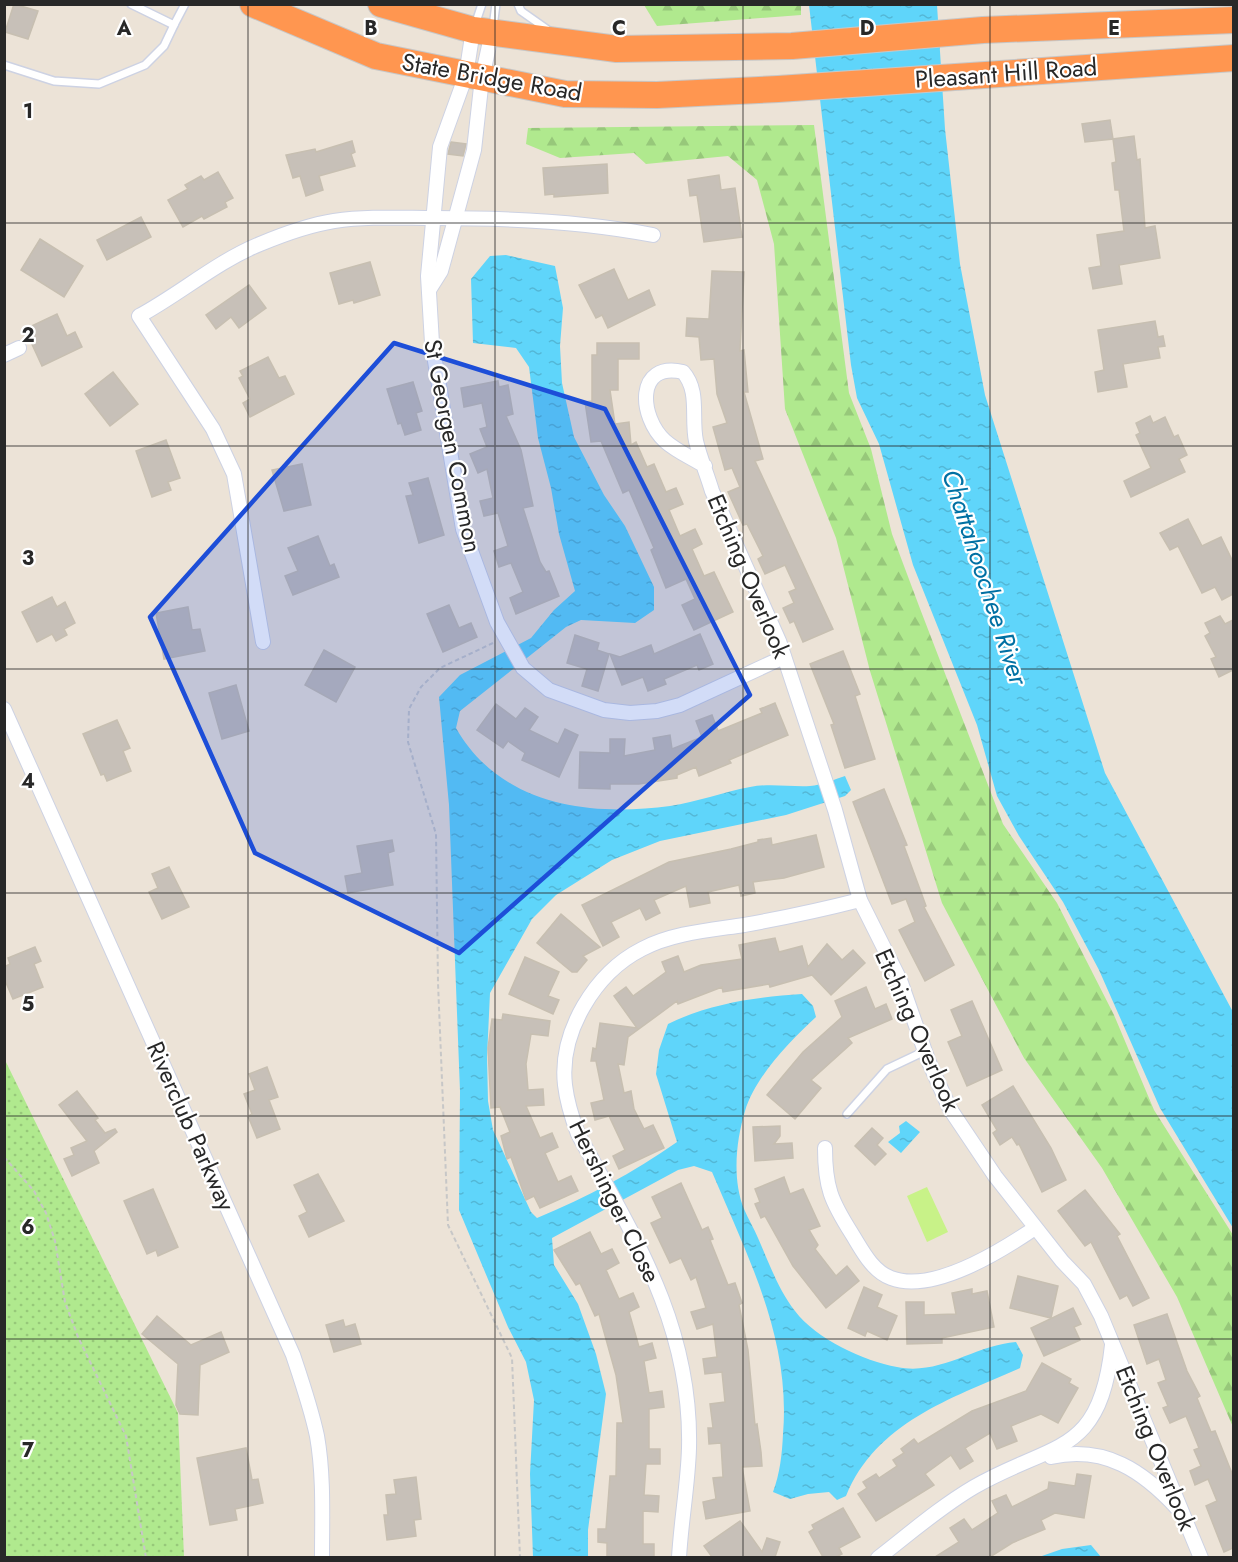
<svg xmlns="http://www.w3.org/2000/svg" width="1238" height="1562" font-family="Jost,sans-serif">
	<defs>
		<pattern id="grass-dots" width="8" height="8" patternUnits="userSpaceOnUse" patternTransform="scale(1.5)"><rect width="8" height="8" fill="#b0e98e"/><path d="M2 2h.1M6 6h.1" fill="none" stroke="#97c87a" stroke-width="1.8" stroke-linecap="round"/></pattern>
		<pattern id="forest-firs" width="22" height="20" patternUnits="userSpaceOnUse" patternTransform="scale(1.5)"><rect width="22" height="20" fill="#b0e98e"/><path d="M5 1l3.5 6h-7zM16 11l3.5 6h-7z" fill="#97c87a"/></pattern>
		<pattern id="water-ripples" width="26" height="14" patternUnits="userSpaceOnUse" patternTransform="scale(1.5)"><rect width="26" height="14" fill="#5fd5fa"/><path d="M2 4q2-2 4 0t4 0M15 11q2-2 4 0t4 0" fill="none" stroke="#53b7d6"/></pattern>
	</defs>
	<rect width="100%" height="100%" fill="#ece3d7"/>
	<polygon fill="url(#grass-dots)" points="4,1058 178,1413 184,1557 5,1557"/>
	<g fill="url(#forest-firs)">
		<polygon points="644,5 801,5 801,15 657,26"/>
		<polygon points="814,125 849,393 871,449 892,534 919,606 1003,824 1057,903 1114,1015 1154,1110 1233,1235 1233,1427 1177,1297 1102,1168 1024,1058 942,903 870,671 836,538 785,409 774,244 757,180 728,156 646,164 634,153 560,158 526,144 528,128"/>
	</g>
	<polygon fill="#c8f288" points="927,1187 948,1232 927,1242 907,1196"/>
	<g fill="url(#water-ripples)">
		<polygon points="809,5 937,5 945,129 960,264 985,395 1105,773 1233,1012 1233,1228 1160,1108 1099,970 1063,902 1019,836 997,796 977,725 913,565 879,444 857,398 851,365"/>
		<path d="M506 255 555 266 563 308 560 346 562 383 574 437 604 495 625 526 654 587V610L635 623 581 620 566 627 460 711 456 728C500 805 588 817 670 806 697 802 723 792 750 787 770 783 790 787 810 786 822 785 833 780 845 776L851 790 845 796 786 815 660 841 612 860 556 895 532 919 490 993 487 1057 488 1101 493 1130 531 1212 537 1218C587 1197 633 1173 677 1142L656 1074 659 1050 668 1024C711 1003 756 997 802 994L813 1006 816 1017C790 1041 755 1077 745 1111 736 1141 732 1179 744 1209 748 1219 754 1228 758 1238 769 1263 778 1289 795 1311 816 1339 864 1361 897 1367 940 1376 975 1345 1016 1342L1023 1355 1020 1368C952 1398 876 1422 846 1496L837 1500 829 1492 808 1494 790 1499 773 1492C780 1473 782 1455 783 1434 791 1339 748 1257 712 1172L694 1166 678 1170 552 1238 554 1265 578 1304 596 1354 606 1394 588 1530V1557H533L530 1474 534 1400 526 1362 508 1327 459 1210 460 1091 449 805 439 697 460 675 531 638 554 610 575 591 559 534 551 488 538 438 529 367 516 348 473 343 471 279 490 256Z"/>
		<polygon points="906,1121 920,1132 901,1153 888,1142 900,1133 899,1126"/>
		<polygon points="1091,1545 1101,1557 1039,1557 1062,1549"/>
	</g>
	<g fill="#c7c0b8" stroke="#c7bfb1" stroke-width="1.5">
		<polygon points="14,4 38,11 28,39 5,32"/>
		<polygon points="1110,120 1113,139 1085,142 1082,124"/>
		<polygon points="1134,136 1137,160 1140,159 1145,228 1155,226 1160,258 1119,265 1122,284 1093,289 1089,268 1101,266 1097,235 1124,231 1119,190 1115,190 1112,163 1116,162 1113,139"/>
		<polygon points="352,141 355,152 351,154 355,166 319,176 323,190 306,196 300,176 293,178 286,155 315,149 316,152"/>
		<polygon points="451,142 466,144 463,156 448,154"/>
		<polygon points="607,164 608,193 554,197 554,194 545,195 543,168"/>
		<polygon points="218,172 233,198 225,202 227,207 204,219 202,216 183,227 168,200 188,189 185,185 201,176 204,180"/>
		<polygon points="719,175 721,190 735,188 742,237 704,242 697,195 690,196 688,180"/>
		<polygon points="141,217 151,237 107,260 97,240"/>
		<polygon points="40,239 83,266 64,297 21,270"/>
		<polygon points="370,262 380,295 354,303 353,300 339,304 330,273"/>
		<polygon points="614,269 628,300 649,290 655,305 608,328 602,315 596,318 579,285"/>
		<polygon points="712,271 744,272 740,351 744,350 748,392 744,392 763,459 755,461 833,629 803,642 794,621 790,623 783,608 794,603 789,592 796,589 785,565 765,574 758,559 763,556 747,524 743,525 728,492 740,487 732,468 725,470 713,427 727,423 717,394 714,359 701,360 699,337 686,336 687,318 709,319"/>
		<polygon points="249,285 266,308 239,328 231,317 216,329 206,315"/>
		<polygon points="57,314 67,336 75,332 82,347 42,366 25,329"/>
		<polygon points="1155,321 1158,337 1163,336 1165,346 1158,347 1160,358 1123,364 1127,387 1098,392 1095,372 1104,370 1098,330"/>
		<polygon points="597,343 639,343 639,359 618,359 618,390 610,390 615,424 629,422 631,445 636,442 647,467 654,464 666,492 676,488 683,504 669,510 680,536 695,529 702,544 692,549 704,576 714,572 733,612 694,630 682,605 695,599 686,579 666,588 651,550 654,548 629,490 623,493 601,441 591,442 585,402 592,401 592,355 597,355"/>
		<polygon points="268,357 279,378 285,376 294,394 250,417 243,403 250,399 239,378 243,376 240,371"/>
		<polygon points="113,372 138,404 110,426 85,394"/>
		<polygon points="498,381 499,387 508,385 513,414 506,416 521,450 533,506 523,508 540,562 546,572 549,571 559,596 516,614 510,598 523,592 511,563 499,567 494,551 508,546 498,513 484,516 480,501 493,498 487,469 478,473 470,454 487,447 480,429 487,427 482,403 464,407 461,388"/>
		<polygon points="413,382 422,411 416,413 421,430 405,435 401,423 398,424 387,389"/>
		<polygon points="1150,416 1153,423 1165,417 1174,437 1178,435 1187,455 1179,459 1185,472 1131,497 1124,481 1151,468 1136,435 1140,433 1136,423"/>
		<polygon points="166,440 180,478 168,482 171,490 152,497 136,451"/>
		<polygon points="302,464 311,505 284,511 272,470"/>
		<polygon points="428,478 444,535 419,543 406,496 413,495 409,483"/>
		<polygon points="1188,519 1202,546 1221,537 1233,562 1233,594 1222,600 1215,587 1202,593 1178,546 1170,550 1160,533"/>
		<polygon points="318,536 330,566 334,564 339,577 293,595 285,576 298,571 288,548"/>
		<polygon points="52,597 57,607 65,602 75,623 64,629 67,635 56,641 52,634 37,642 22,612"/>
		<polygon points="449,605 459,628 471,623 477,637 443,652 427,614"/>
		<polygon points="188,607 192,630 200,629 205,651 164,659 156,613"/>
		<polygon points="1220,616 1225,624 1233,620 1233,670 1219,677 1211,659 1216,657 1205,636 1210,633 1205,623"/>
		<polygon points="700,634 713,664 699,670 697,665 664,679 666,684 648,691 643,677 622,685 610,654 620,657 651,645 654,654"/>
		<polygon points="575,635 599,643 597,650 609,654 598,691 582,686 587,669 567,663"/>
		<polygon points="324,650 355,667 336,702 305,685"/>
		<polygon points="843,651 860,694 855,696 875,759 845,768 831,725 834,724 810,664"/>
		<polygon points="236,685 249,731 222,739 209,693"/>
		<polygon points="775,703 788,735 729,760 731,763 699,776 696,767 677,775 677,778 639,784 610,784 610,789 579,788 580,752 610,753 610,739 625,739 624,756 655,750 653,738 670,735 672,749 702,737 696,721 712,715 718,731 762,713 760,709"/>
		<polygon points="496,704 516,719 525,708 538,717 529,730 558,744 565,729 578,735 559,777 522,760 525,753 508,741 503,748 477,730"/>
		<polygon points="117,720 130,748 123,751 131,771 107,781 104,774 101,775 83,734"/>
		<polygon points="884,789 907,845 904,846 926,906 924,907 954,965 925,981 899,930 915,922 906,899 892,904 853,802"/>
		<polygon points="816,835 824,867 784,878 753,882 755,893 741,896 739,885 708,892 710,903 690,907 686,886 654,900 660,913 646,920 640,908 611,922 619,937 603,946 582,905 669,862 731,849 758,842 758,840 771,838 772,845"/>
		<polygon points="392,840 394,851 388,853 393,885 348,893 345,876 362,873 357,846"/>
		<polygon points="169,867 189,907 162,919 149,892 158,888 152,874"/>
		<polygon points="561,914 600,947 583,956 587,960 577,972 572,972 537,943"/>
		<polygon points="775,938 779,952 802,946 808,967 827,944 842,960 853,950 865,963 831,995 812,975 770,987 769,984 723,992 722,987 678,1004 677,1001 628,1037 624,1065 618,1064 624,1093 631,1091 634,1109 644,1129 653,1125 664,1148 619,1169 613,1156 625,1150 609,1116 595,1120 591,1103 604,1100 596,1061 591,1061 593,1048 596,1049 600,1023 637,1028 614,996 626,987 633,996 666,972 662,962 678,956 684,972 701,965 742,959 739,945"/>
		<polygon points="35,947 41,961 34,964 43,987 13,999 4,978 4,967 10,964 8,958"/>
		<polygon points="525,957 559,972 548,996 559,1000 553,1014 509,994"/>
		<polygon points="866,987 875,1009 886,1004 892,1019 848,1038 852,1043 811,1080 821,1088 795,1119 767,1095 803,1052 842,1017 835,1001"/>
		<polygon points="972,1001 1002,1070 967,1086 948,1042 962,1036 951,1010"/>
		<polygon points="503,1014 550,1021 548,1036 531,1034 526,1064 528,1090 543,1089 544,1105 526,1106 540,1138 552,1133 558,1147 545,1153 558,1182 571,1176 578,1191 540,1208 534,1196 526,1200 511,1157 507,1159 501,1136 510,1132 500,1107 491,1108 488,1048 492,1019 502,1020"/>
		<polygon points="267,1067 278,1097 269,1100 280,1129 257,1138 248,1116 252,1114 244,1094 255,1090 249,1074"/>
		<polygon points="1013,1086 1051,1148 1066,1180 1042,1192 1019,1144 1017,1145 1012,1137 1000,1145 993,1133 997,1130 982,1105"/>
		<polygon points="77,1091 98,1118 95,1120 105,1133 115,1129 117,1132 94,1151 99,1163 72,1176 64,1159 74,1155 71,1148 87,1141 59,1105"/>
		<polygon points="780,1126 780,1136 774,1144 792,1143 793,1158 755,1161 753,1127"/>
		<polygon points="872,1128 883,1138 877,1145 886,1154 875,1165 855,1146"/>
		<polygon points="318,1174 344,1221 309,1237 299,1216 307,1212 294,1185"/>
		<polygon points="784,1177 790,1194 803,1189 820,1226 809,1230 818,1245 815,1249 836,1276 847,1266 859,1281 826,1308 793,1266 765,1216 761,1218 755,1204 760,1202 755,1189"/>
		<polygon points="681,1183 702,1230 708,1227 713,1239 710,1240 728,1285 735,1283 742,1303 739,1305 748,1350 755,1425 757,1424 761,1452 762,1466 742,1467 750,1511 706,1519 703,1502 716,1499 713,1478 723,1477 721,1443 709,1444 708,1428 713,1428 710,1404 725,1402 722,1372 705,1374 703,1359 717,1357 713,1324 697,1329 691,1312 706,1308 696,1277 691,1280 681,1258 670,1263 651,1223 662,1218 652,1197"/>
		<polygon points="153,1189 178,1247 158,1256 156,1250 147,1254 124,1201"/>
		<polygon points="1085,1190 1120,1234 1117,1236 1149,1298 1133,1306 1127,1295 1120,1299 1091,1242 1085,1246 1058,1211"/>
		<polygon points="590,1232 601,1254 612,1249 619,1263 606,1270 619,1299 633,1293 639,1307 629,1312 639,1347 652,1343 656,1358 644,1361 649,1393 662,1391 664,1407 649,1409 649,1449 660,1449 660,1464 646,1464 644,1495 659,1496 658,1512 643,1511 643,1544 654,1544 654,1557 607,1556 607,1543 598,1542 598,1529 606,1529 610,1476 616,1476 617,1423 623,1423 616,1375 599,1314 595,1316 580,1283 576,1285 554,1250"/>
		<polygon points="1018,1276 1058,1286 1051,1318 1010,1308"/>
		<polygon points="864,1287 882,1295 877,1307 897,1316 887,1340 867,1331 865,1336 848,1328"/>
		<polygon points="972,1289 972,1294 987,1291 994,1327 942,1338 942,1343 907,1344 906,1302 924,1302 924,1315 956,1314 952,1293"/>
		<polygon points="1073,1308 1081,1324 1074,1327 1080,1340 1044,1356 1031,1328"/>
		<polygon points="1167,1314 1187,1371 1200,1396 1197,1398 1211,1432 1215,1431 1233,1476 1233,1548 1224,1552 1206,1506 1217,1501 1208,1479 1195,1485 1190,1471 1201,1466 1194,1450 1199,1448 1186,1416 1170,1423 1163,1408 1168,1406 1158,1383 1166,1380 1159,1359 1147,1364 1134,1325"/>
		<polygon points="157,1316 191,1345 221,1332 229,1352 200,1365 198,1415 180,1414 176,1405 178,1364 142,1334"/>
		<polygon points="343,1320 345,1327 355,1324 361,1344 334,1352 326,1325"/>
		<polygon points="1042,1363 1071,1379 1069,1383 1078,1388 1058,1423 1041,1414 1011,1426 1017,1441 997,1449 990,1433 965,1448 973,1461 960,1469 951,1455 925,1474 934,1485 876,1521 858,1494 867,1488 863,1482 876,1474 879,1478 897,1466 893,1460 904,1453 901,1449 914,1439 918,1444 972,1411 1026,1391"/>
		<polygon points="246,1448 252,1480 258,1479 263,1503 235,1509 237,1520 210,1525 197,1458"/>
		<polygon points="1077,1474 1091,1476 1084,1518 1055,1513 1041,1520 1045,1529 1012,1543 990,1557 935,1557 959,1542 950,1528 964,1519 972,1530 998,1513 992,1501 1006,1495 1012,1507 1048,1489 1049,1482 1075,1486"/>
		<polygon points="416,1477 421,1519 414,1520 416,1536 387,1540 384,1515 388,1515 386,1495 396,1494 394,1480"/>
		<polygon points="843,1508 860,1537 839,1548 842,1554 836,1557 823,1557 809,1532 814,1529 812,1525"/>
		<polygon points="740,1521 762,1552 767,1538 780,1542 775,1557 712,1557 704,1546"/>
	</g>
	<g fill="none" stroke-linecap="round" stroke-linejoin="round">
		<g stroke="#cdd2e3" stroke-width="10">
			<g id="lane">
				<polyline points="131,4 174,25 185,4"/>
				<polyline points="518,4 521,11 548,30"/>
				<polyline points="475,25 482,4"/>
				<polyline points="493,27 496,4"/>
				<polyline points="4,65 54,81 99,84 145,65 164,46 174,25"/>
				<polyline points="847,1114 887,1069 925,1051"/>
			</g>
		</g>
		<g stroke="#cdd2e3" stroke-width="16">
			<g id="street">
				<polyline points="473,30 466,75 440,147 428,276 432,343 463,529 497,622 523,668 549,690 604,710 630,713 657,711 680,705 784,657"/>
				<polyline points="429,290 441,271 474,150 482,78 492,32"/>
				<polyline points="4,355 19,348"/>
				<path d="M705 466C692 458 676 451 665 441 639 417 635 361 683 372 700 391 691 418 696 441 700 458 707 474 712 491L779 641 835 810 860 900 900 980 928 1060 950 1109 995 1176 1062 1261 1084 1284 1101 1316 1201 1558"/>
				<path d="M263 642 234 474 213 429 139 316C180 294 216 262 260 244 284 234 309 225 334 221 368 216 401 218 435 218 507 218 582 221 653 235"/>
				<path d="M4 709 293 1355C302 1382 311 1408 317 1436 324 1476 322 1517 322 1558"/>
				<path d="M825 1148C825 1187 831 1201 852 1234 862 1250 872 1271 891 1278 933 1294 1001 1251 1035 1228"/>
				<path d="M1051 1457C1105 1445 1143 1471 1178 1509"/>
				<path d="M679 1558C681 1521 688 1484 689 1448 692 1326 634 1236 578 1134 572 1118 567 1102 565 1085 559 1032 595 973 642 949 672 933 711 930 744 925 783 918 821 910 860 900"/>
				<path d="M878 1558C909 1534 940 1507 974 1487 1054 1441 1100 1457 1112 1345"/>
			</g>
		</g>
		<g stroke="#c7c7c7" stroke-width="28">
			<g id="highway">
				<polyline points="253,4 376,56 565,94 657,95 778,89 1234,58"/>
				<polyline points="381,4 473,30 617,49 792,46 983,30 1234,20"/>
			</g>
		</g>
		<g stroke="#c7c7c7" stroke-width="2" stroke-dasharray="4.5 3" stroke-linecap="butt">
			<polyline points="493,643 440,668 421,687 409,709 408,742 436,834 438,983 448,1225 512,1358 520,1558"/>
			<polyline points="4,1157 34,1191 46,1213 55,1241 65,1302 78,1337 126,1436 146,1558"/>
		</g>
		<use href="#lane" stroke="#fff" stroke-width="7"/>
		<use href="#street" stroke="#fff" stroke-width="14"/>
		<use href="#highway" stroke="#ff9650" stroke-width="26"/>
	</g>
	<path fill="#1d4ed8" fill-opacity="0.2" stroke="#1d4ed8" stroke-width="4.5" stroke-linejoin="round" d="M394 343 605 409 750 695 459 953 255 853 150 617Z"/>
	<path fill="none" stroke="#282828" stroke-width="1.5" stroke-opacity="0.55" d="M248 4V1558M495 4V1558M743 4V1558M990 4V1558M4 223H1234M4 446H1234M4 669H1234M4 893H1234M4 1116H1234M4 1339H1234"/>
	<g text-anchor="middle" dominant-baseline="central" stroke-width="4.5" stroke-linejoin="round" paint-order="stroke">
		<g font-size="24" fill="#282828" stroke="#fff">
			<text transform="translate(1006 73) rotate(-4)">Pleasant Hill Road</text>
			<text transform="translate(492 77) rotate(10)">State Bridge Road</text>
			<text transform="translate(453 446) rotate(79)">St Georgen Common</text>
			<text transform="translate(749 576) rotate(67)">Etching Overlook</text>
			<text transform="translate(918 1030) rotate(66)">Etching Overlook</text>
			<text transform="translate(191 1126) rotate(66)">Riverclub Parkway</text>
			<text transform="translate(615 1201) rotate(64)">Hershinger Close</text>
			<text transform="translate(1156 1448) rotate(68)">Etching Overlook</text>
		</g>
		<g font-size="26" font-style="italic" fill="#0070a3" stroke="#fff">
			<text transform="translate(985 577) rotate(72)">Chattahoochee River</text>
		</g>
	</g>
	<g font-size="20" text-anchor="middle" font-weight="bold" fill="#282828" stroke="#fff" stroke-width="4.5" stroke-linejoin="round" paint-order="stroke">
		<text x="124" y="35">A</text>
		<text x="371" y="35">B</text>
		<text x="619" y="35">C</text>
		<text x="867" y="35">D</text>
		<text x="1114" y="35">E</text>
		<text x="28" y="118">1</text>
		<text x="28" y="342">2</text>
		<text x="28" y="565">3</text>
		<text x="28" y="788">4</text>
		<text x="28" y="1011">5</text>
		<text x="28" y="1234">6</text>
		<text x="28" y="1457">7</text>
	</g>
	<rect width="1238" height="1562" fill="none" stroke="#282828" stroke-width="12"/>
</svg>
